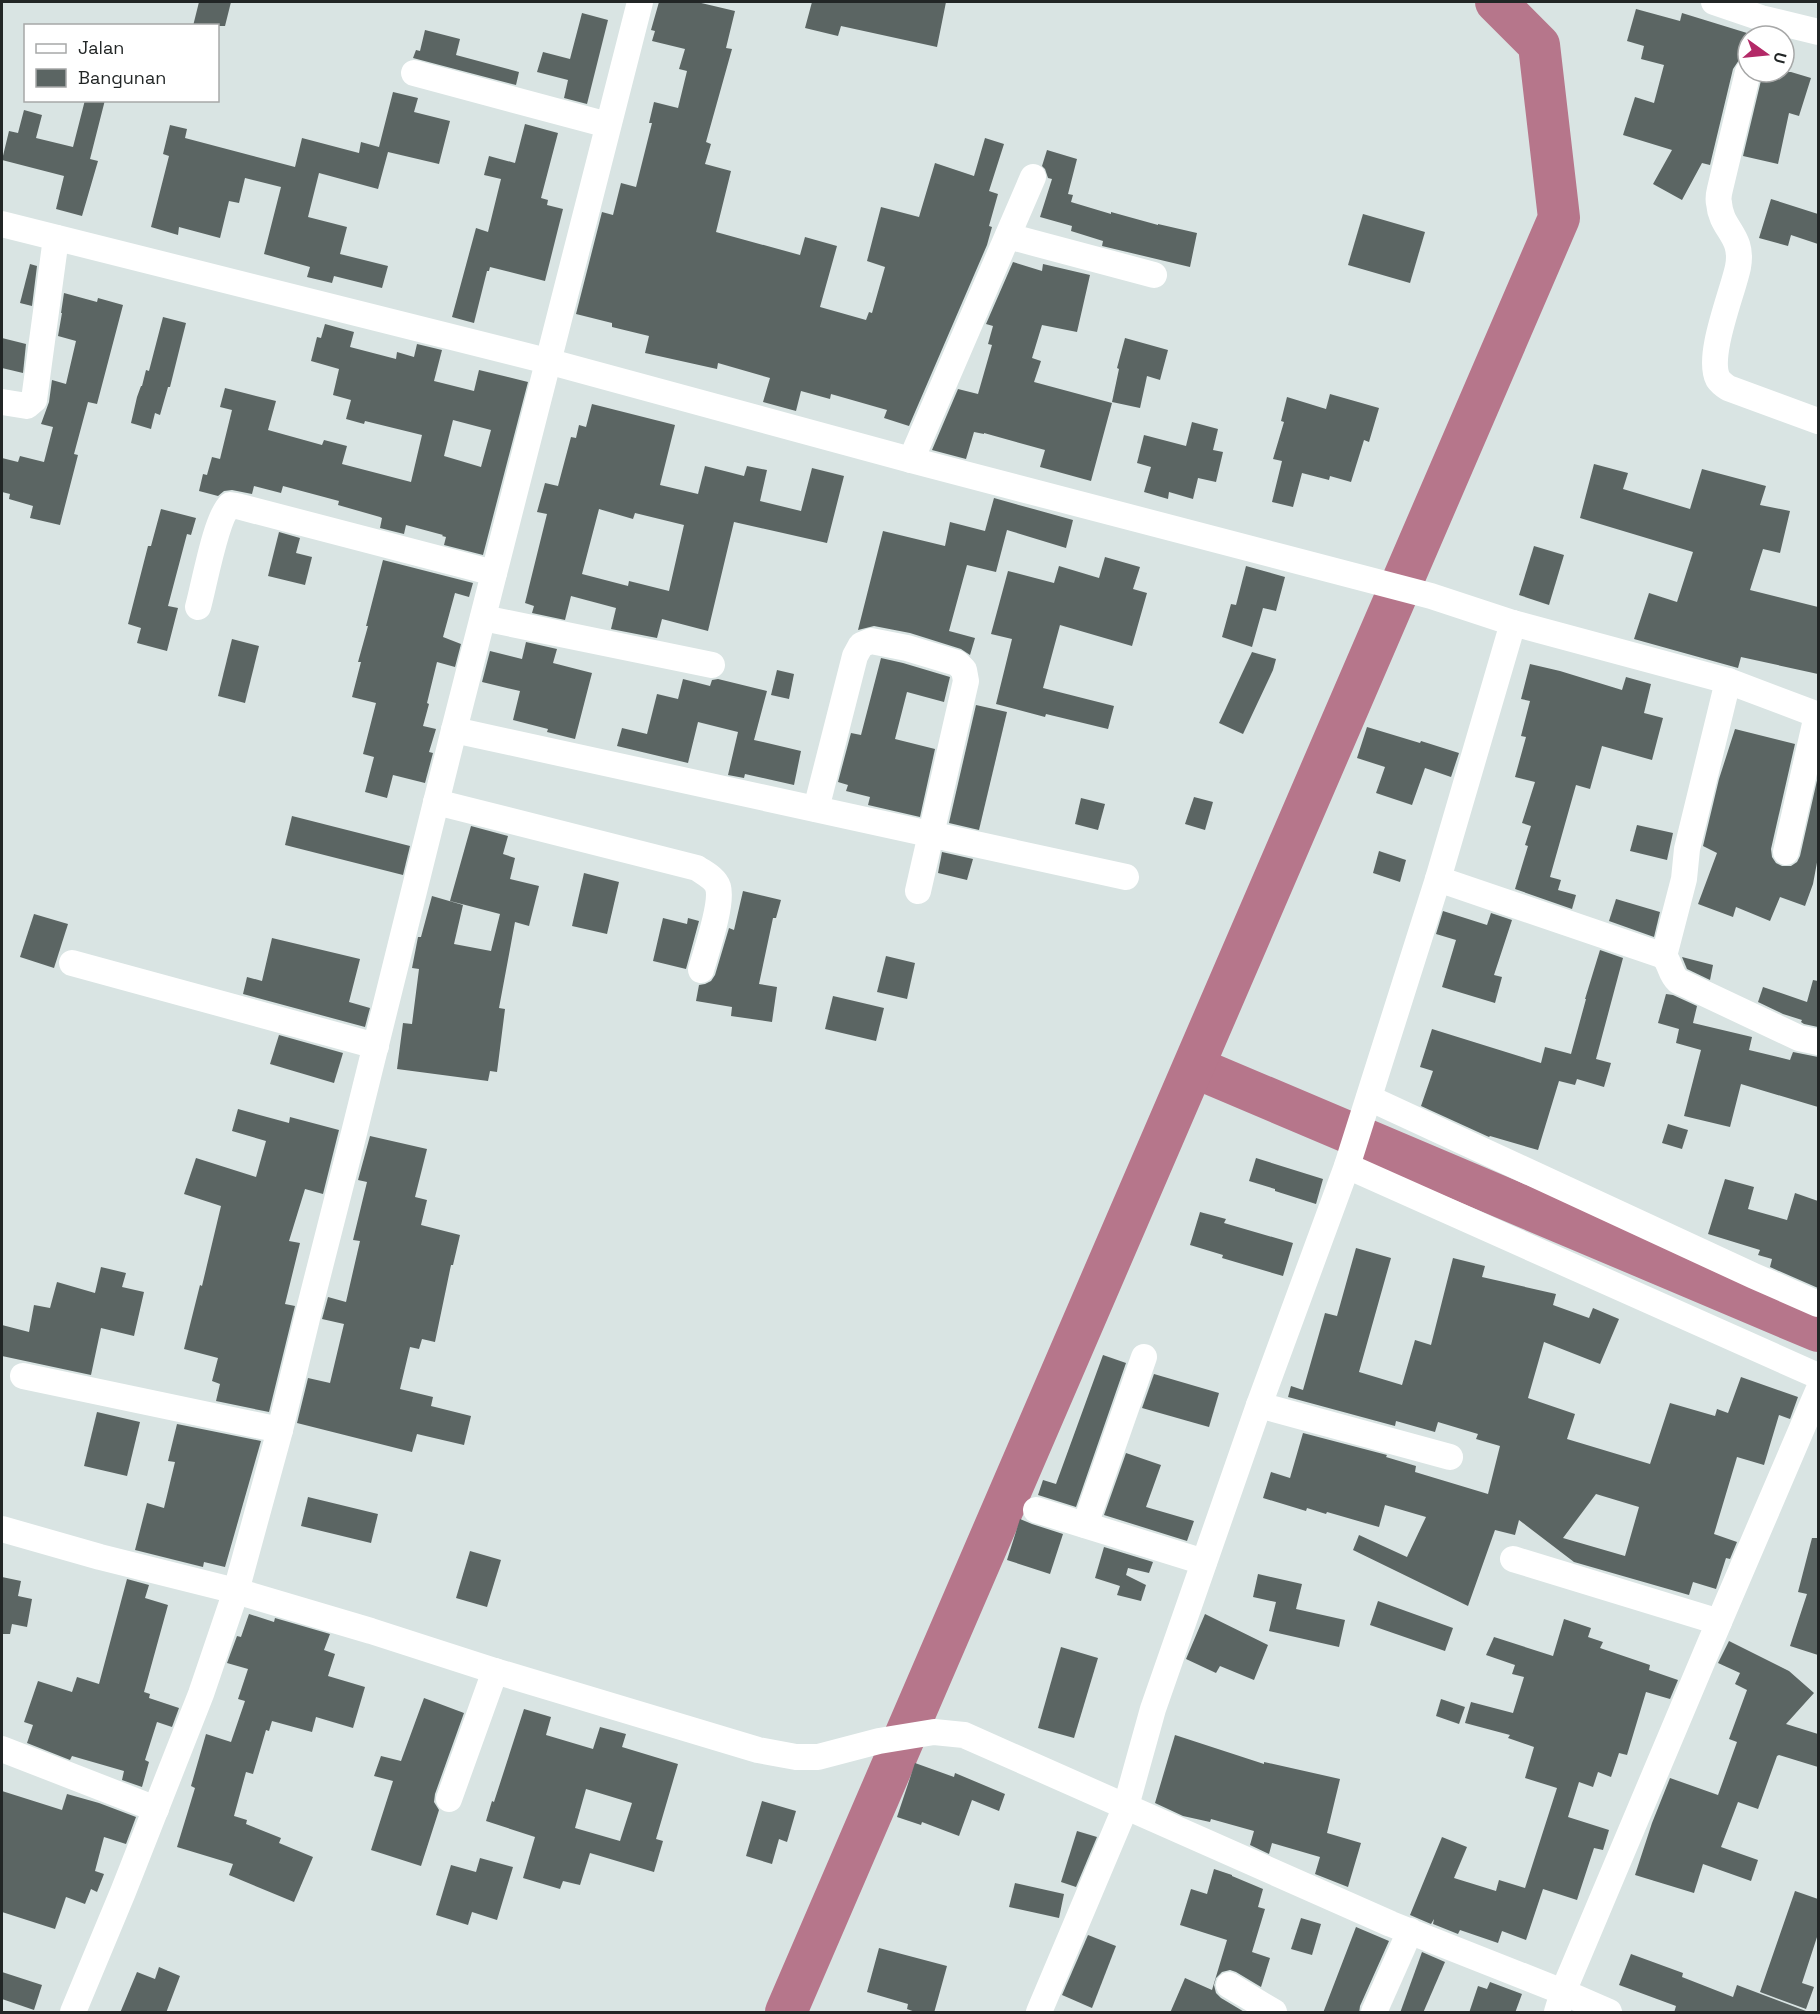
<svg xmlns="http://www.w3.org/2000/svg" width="1820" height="2014" font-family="'Space Grotesk',sans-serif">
	<rect width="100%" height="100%" fill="#d9e4e3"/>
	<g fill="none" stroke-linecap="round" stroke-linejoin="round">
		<g stroke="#b6768b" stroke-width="42">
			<polyline points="1194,1067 1818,1331"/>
			<polyline points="786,2012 1559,218 1539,45 1496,2"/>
		</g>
	</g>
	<g fill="#5b6563" fill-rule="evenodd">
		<polygon points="199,2 231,2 225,26 193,26"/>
		<polygon points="659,2 697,2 735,11 726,48 732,49 706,142 711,144 705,164 731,171 716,232 800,255 805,237 837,246 820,307 866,320 869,312 872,313 885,267 867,261 881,207 919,217 935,163 974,176 985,138 1004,144 989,191 998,194 989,226 992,227 987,245 909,426 884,418 887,410 831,394 830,399 801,391 796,411 763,402 770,378 718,363 717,369 645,353 649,336 612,327 612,323 576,314 602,212 613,215 621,183 636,187 652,123 649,123 654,102 678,108 687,71 679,69 685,49 652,41 655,31 651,30"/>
		<polygon points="812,2 946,2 937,47 841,26 838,36 805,28"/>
		<polygon points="1636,9 1680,21 1682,13 1747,33 1739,60 1733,69 1710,165 1702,163 1682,200 1653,184 1672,150 1623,135 1635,97 1654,103 1664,65 1641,59 1644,46 1627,41"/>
		<polygon points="582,13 608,20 587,104 564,98 568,80 537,72 543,52 570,59"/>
		<polygon points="425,30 460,39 456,55 519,72 516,85 413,58 416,50 420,51"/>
		<polygon points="1763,72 1791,72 1811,78 1799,116 1789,113 1778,164 1743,156"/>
		<polygon points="393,92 418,98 414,112 450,121 439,164 388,152 378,189 319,173 308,217 347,227 340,254 388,266 382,288 334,276 332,283 307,277 310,267 264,254 281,187 245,178 239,203 229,201 220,238 179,227 178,235 151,227 169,156 163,154 170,125 187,129 185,138 295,167 302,138 359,153 361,142 379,147"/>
		<polygon points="85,100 105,100 90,159 98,161 82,216 56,209 64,176 2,160 9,131 18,133 24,110 42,115 36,138 73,147"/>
		<polygon points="525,124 558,133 541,198 548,200 547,205 563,209 545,281 490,267 489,271 487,271 474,323 452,317 476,228 488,232 501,179 484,175 489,156 515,163"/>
		<polygon points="1047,150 1077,159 1068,194 1073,195 1071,202 1111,214 1111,212 1158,225 1158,224 1197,233 1190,267 1102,246 1103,241 1071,231 1072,226 1040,217 1052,179 1048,178 1045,169 1042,166"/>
		<polygon points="1771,199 1818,214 1818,244 1791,235 1788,246 1759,238"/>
		<polygon points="1363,214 1425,232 1410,283 1348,265"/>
		<polygon points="1013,262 1042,271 1043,264 1090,275 1077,332 1042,325 1032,358 1041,361 1034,382 1112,403 1091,481 1040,467 1045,450 984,433 984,434 974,432 966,459 932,450 958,389 978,394 992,345 988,344 993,326 986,324"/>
		<polygon points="30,264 37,266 32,306 20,303"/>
		<polygon points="64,293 97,302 98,298 123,305 97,404 88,402 74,454 78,455 60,525 30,518 33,506 9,499 10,494 2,492 2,458 18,462 20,456 44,462 53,427 41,424 49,402 52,380 66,384 76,341 58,336 62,313 61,313"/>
		<polygon points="163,317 186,323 170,387 168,387 160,415 155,413 151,429 131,423 137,397 141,386 142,386 146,370 149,371"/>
		<path d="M325 324 354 332 350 347 396 359 397 352 414 357 417 344 442 350 434 381 474 391 479 370 528 382 483 555 444 545 446 537 442 536 443 535 406 525 404 534 380 528 382 518 380 517 338 505 339 501 283 486 281 493 254 486 252 494 232 490 224 491 218 496 199 491 203 474 207 475 212 457 220 459 232 410 220 407 225 388 276 401 268 430 322 445 324 440 347 446 342 464 411 482 422 435 365 421 364 424 346 419 351 400 333 395 339 369 311 361 317 337 321 338ZM453 420 491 430 481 467 444 456Z"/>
		<polygon points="2,338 26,344 23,373 2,368"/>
		<polygon points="1125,338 1168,350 1160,380 1147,376 1140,408 1112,402 1119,369 1117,368"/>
		<polygon points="1330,394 1379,408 1369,442 1364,440 1351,482 1330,476 1329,480 1302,473 1293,507 1272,502 1282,461 1273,459 1284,422 1281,421 1287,397 1326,409"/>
		<path d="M592 404 675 425 660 485 698 494 705 466 744 476 747 466 767 470 760 501 801 511 812 468 844 476 827 543 734 522 708 631 662 619 657 638 611 629 616 608 571 596 565 620 532 613 534 606 525 603 547 514 537 512 545 483 558 486 571 437 576 438 579 425 586 427ZM599 509 633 519 635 513 684 525 669 591 629 581 628 586 582 574Z"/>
		<polygon points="1192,422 1218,429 1213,450 1223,452 1216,482 1198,478 1193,499 1169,492 1168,499 1144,492 1151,467 1137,463 1144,435 1186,446"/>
		<polygon points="1594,464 1628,473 1623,489 1690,509 1702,469 1766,486 1760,505 1790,511 1780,553 1763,549 1750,590 1818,607 1818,674 1741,657 1738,668 1634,639 1649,593 1677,602 1693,552 1580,518"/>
		<polygon points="994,498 1073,520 1066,548 1007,530 996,572 967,565 949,631 975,638 970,655 961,649 910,633 874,626 858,630 883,531 945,546 950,522 985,531"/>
		<polygon points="161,509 196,518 191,535 187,534 168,606 178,608 167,651 137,643 141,628 128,624 148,546 151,546"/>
		<polygon points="279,532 300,538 296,553 312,557 305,585 268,576"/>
		<polygon points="1534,546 1564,555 1549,605 1519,595"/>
		<polygon points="1105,557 1140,567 1133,589 1147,593 1132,646 1060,625 1043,688 1114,706 1108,729 1046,714 1045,717 996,704 1012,639 991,634 1008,571 1054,583 1059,566 1099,578"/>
		<polygon points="383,560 473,583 469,597 455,593 443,637 461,644 455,667 437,662 427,703 429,704 423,726 436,729 429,752 433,753 425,783 393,775 387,798 365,792 374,757 363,754 376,703 352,697 361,662 358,662 368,626 366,626"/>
		<polygon points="1246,566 1285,577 1276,611 1263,608 1252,647 1222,637 1231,604 1236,605"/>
		<polygon points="232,639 259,646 245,703 218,696"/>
		<polygon points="526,642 557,649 553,663 592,673 575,739 547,732 548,729 513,720 520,691 482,682 490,651 522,659"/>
		<polygon points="1252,652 1276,659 1273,670 1243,734 1219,723"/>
		<polygon points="881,658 903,663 950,677 944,702 907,692 895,739 935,749 920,817 868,805 870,797 846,791 848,785 838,782 851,733 861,735"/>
		<polygon points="1530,664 1560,671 1622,690 1626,677 1651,684 1644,713 1663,718 1652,760 1602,746 1590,789 1576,785 1550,877 1561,880 1558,890 1576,895 1572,909 1515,889 1528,846 1525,845 1531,826 1522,823 1535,782 1515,777 1526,737 1521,736 1530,701 1521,699"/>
		<polygon points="777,670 794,674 789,699 771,695"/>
		<polygon points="683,679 710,686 712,680 718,679 767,691 754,740 801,751 794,785 745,774 744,778 728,775 738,732 698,722 688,763 617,746 622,728 647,734 657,694 678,699"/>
		<polygon points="976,705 1007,712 979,830 949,823"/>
		<polygon points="1367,727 1420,743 1421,741 1459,753 1451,777 1425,768 1412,805 1376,793 1385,767 1357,758"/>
		<polygon points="1735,729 1795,744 1771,849 1772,857 1776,863 1782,866 1791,866 1797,862 1800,856 1818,776 1818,857 1813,884 1805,906 1780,897 1770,921 1736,907 1733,917 1698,904 1717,853 1703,846 1719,779"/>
		<polygon points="1194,797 1213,802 1205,830 1185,824"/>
		<polygon points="1081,798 1105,804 1098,830 1075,824"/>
		<polygon points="292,816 410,846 403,875 285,845"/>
		<polygon points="1637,825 1673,833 1667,860 1630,851"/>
		<polygon points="471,826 508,836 503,854 515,858 510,879 539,886 529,926 515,922 499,1008 505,1009 497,1072 490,1071 488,1081 397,1069 403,1023 412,1024 419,969 412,968 418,937 421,937 432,896 463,905 454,944 491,951 500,914 450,901"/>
		<polygon points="1379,851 1406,860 1400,882 1373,873"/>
		<polygon points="942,852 973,859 967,880 938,873"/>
		<polygon points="584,873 619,882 607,934 572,926"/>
		<polygon points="743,891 781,900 776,918 773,918 759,984 777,987 772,1022 731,1016 732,1007 696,1001 699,985 705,984 711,981 715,975 729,928 734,930"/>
		<polygon points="1616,899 1660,912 1654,937 1609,921"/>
		<polygon points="1443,911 1487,925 1491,913 1512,920 1494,975 1502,977 1495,1003 1442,987 1456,940 1436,934"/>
		<polygon points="34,914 68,924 54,968 20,957"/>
		<polygon points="663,918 687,924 688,918 699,921 686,969 653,961"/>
		<polygon points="272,938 360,959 349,1002 370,1008 365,1027 243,994 247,977 262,981"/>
		<polygon points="1600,950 1623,958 1596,1059 1611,1063 1604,1087 1577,1079 1575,1085 1559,1081 1538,1150 1490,1136 1489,1137 1421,1106 1433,1071 1420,1067 1432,1029 1541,1063 1545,1047 1571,1054 1586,999 1585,999"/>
		<polygon points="886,956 915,963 907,999 877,992"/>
		<polygon points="1682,957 1713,965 1710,980 1687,969"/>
		<polygon points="1813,980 1818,981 1818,1027 1804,1024 1801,1022 1802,1020 1783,1014 1758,1002 1763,987 1807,1002"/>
		<polygon points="1666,994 1673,995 1697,1006 1693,1023 1752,1037 1749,1050 1790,1060 1793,1052 1818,1057 1818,1107 1741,1084 1730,1127 1684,1116 1701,1050 1676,1043 1679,1029 1658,1023"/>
		<polygon points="833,996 884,1008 876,1041 825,1029"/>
		<polygon points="279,1035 343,1053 334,1083 270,1064"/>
		<polygon points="238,1109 289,1123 290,1117 339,1130 323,1194 305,1189 289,1241 300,1243 285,1304 295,1306 269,1412 216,1401 220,1384 212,1381 218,1358 184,1349 200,1285 202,1286 221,1206 184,1194 196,1158 256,1177 266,1141 232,1131"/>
		<polygon points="1668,1124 1688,1130 1682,1149 1662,1143"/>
		<polygon points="370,1136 427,1149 415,1197 427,1200 421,1225 460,1235 453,1265 451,1265 435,1342 422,1339 419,1349 410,1347 400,1389 433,1397 431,1406 471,1416 464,1445 417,1434 412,1452 297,1423 308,1378 330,1383 344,1324 322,1319 328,1297 346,1302 360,1241 353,1240 367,1182 358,1180"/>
		<polygon points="1256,1158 1323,1179 1316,1204 1275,1191 1275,1189 1249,1181"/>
		<polygon points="1725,1179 1754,1187 1748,1209 1787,1220 1795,1193 1818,1201 1818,1288 1770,1267 1772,1259 1758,1255 1760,1250 1708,1234"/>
		<polygon points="1200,1212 1226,1219 1224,1223 1293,1243 1283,1276 1222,1258 1223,1255 1190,1245"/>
		<path d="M1356 1248 1391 1258 1359 1372 1402 1385 1415 1340 1431 1345 1453 1258 1485 1266 1482 1277 1556 1294 1553 1305 1589 1318 1593 1308 1619 1319 1600 1364 1544 1342 1528 1398 1575 1414 1567 1439 1650 1464 1670 1403 1715 1416 1717 1409 1728 1413 1741 1377 1798 1397 1790 1419 1779 1415 1764 1465 1737 1457 1714 1534 1737 1542 1730 1559 1726 1558 1716 1589 1693 1582 1689 1595 1574 1562 1519 1520 1515 1535 1495 1530 1468 1606 1353 1550 1359 1535 1407 1557 1426 1517 1385 1505 1379 1527 1327 1512 1326 1514 1307 1508 1306 1511 1263 1498 1271 1472 1290 1478 1303 1433 1387 1455 1386 1457 1416 1466 1415 1472 1488 1494 1500 1446 1476 1439 1478 1434 1438 1422 1435 1432 1396 1421 1395 1426 1288 1397 1291 1386 1303 1390 1325 1313 1337 1316ZM1596 1494 1639 1507 1625 1556 1563 1538Z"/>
		<polygon points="101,1267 126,1273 122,1287 144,1292 134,1336 101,1328 91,1375 2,1356 2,1325 29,1332 34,1305 50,1308 57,1282 95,1293"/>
		<polygon points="1103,1355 1126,1363 1076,1507 1038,1495 1043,1480 1056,1484"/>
		<polygon points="1154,1374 1219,1393 1209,1427 1142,1408"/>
		<polygon points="97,1412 140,1422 127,1476 84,1466"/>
		<polygon points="177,1424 261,1441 225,1567 204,1562 203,1567 135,1550 147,1503 164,1508 175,1462 168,1461"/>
		<polygon points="1126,1453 1161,1465 1146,1507 1194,1521 1187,1541 1104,1515"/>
		<polygon points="308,1497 378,1514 371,1543 301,1526"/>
		<polygon points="1020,1519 1032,1524 1063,1534 1050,1574 1007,1560"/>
		<polygon points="1812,1538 1818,1538 1818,1655 1790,1646 1807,1594 1798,1592"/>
		<polygon points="1104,1547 1153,1562 1149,1573 1128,1568 1126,1575 1146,1585 1141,1601 1117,1595 1120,1586 1095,1578"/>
		<polygon points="470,1551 501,1560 487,1607 456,1598"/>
		<polygon points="1258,1574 1302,1584 1296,1609 1345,1620 1339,1647 1269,1631 1276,1602 1253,1597"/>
		<polygon points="2,1577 21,1581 18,1596 32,1599 27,1627 12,1624 10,1634 2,1634"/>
		<polygon points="127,1579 149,1585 145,1598 168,1605 144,1692 150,1694 149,1698 179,1708 172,1727 157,1722 145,1760 149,1762 142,1787 122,1780 124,1771 72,1756 70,1760 27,1743 33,1725 24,1722 38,1681 72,1692 77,1677 99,1684"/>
		<polygon points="1378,1601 1453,1628 1445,1651 1370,1625"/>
		<polygon points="249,1614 274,1622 275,1618 330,1634 324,1650 335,1654 328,1676 365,1687 353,1728 316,1717 312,1732 272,1721 269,1731 266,1730 253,1774 246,1772 234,1816 247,1820 246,1824 281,1838 279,1843 313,1857 294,1902 229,1875 233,1864 177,1847 195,1788 191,1786 206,1734 231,1742 245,1701 238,1699 248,1669 227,1663 237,1636 241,1637"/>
		<polygon points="1205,1614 1268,1645 1254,1680 1220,1666 1216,1673 1186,1659"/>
		<polygon points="1564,1619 1591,1628 1588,1637 1603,1642 1600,1648 1650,1665 1649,1670 1678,1680 1670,1699 1646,1692 1627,1755 1619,1753 1611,1777 1598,1772 1593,1787 1579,1782 1568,1817 1609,1830 1603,1850 1594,1848 1577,1900 1543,1889 1526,1940 1502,1931 1498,1943 1460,1930 1458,1934 1433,1924 1434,1919 1431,1924 1410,1915 1442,1837 1467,1847 1454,1878 1496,1891 1499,1880 1525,1888 1557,1788 1525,1778 1534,1747 1508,1738 1510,1735 1465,1723 1471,1702 1513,1713 1524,1677 1512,1674 1515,1665 1486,1655 1494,1637 1553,1656"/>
		<polygon points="1729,1641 1789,1671 1814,1693 1786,1724 1818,1734 1818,1767 1779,1755 1777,1756 1758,1809 1738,1802 1721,1847 1758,1860 1751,1881 1703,1864 1694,1893 1635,1875 1652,1823 1670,1778 1718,1795 1737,1742 1729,1739 1747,1690 1735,1684 1740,1673 1718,1663"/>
		<polygon points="1061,1647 1098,1658 1074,1738 1038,1728"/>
		<polygon points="424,1698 464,1713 435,1794 434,1802 439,1810 421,1866 371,1850 393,1781 374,1776 381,1756 401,1761"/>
		<polygon points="1441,1699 1465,1707 1459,1724 1436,1716"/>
		<path d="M524 1709 551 1717 546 1735 593 1749 600 1727 626 1734 622 1747 678 1764 656 1839 663 1841 654 1872 590 1853 580 1885 563 1881 560 1889 523 1878 535 1837 486 1821 492 1801 494 1802ZM586 1789 632 1803 620 1841 575 1828Z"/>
		<polygon points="1175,1735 1264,1764 1264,1762 1340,1779 1327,1833 1361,1843 1348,1887 1315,1874 1320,1857 1272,1843 1269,1854 1250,1845 1254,1831 1211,1819 1210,1822 1183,1816 1155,1803"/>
		<polygon points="915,1763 954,1777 955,1773 1005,1794 999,1811 972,1800 959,1836 922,1822 921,1825 897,1817"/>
		<polygon points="2,1791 62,1810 67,1794 99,1803 136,1817 126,1844 104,1837 95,1871 104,1874 97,1892 91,1889 85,1904 66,1897 55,1929 2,1912"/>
		<polygon points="762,1801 796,1811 787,1842 779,1839 772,1864 746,1856"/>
		<polygon points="1077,1831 1097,1837 1076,1887 1061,1882"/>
		<polygon points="480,1858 513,1867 497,1920 472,1912 468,1925 436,1915 451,1865 476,1872"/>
		<polygon points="1214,1869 1232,1875 1232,1876 1263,1889 1258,1907 1265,1909 1252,1952 1270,1958 1261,1987 1236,1972 1230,1970 1222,1972 1216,1978 1214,1985 1216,1993 1221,1998 1246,2013 1170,2013 1185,1978 1212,1990 1227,1940 1180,1925 1191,1889 1207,1894"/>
		<polygon points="1015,1883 1064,1894 1059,1918 1009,1907"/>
		<polygon points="1795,1891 1818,1899 1818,1934 1802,1983 1814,1987 1806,2009 1760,1992"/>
		<polygon points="1301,1918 1321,1924 1312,1955 1291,1949"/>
		<polygon points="1356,1927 1389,1941 1360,2006 1359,2013 1323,2013"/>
		<polygon points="1088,1935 1116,1946 1092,2008 1062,1995"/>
		<polygon points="879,1948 947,1966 934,2013 918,2013 907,2009 908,2004 867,1992"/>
		<polygon points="1422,1952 1445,1962 1423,2013 1400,2013"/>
		<polygon points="1631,1954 1683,1973 1682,1977 1733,1997 1737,1985 1806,2011 1805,2013 1674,2013 1676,2006 1619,1985"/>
		<polygon points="159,1967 180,1976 166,2013 120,2013 137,1972 155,1979"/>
		<polygon points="2,1972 42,1985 34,2010 2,1999"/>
		<polygon points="1490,1982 1522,1994 1515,2013 1469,2013 1478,1986 1487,1989"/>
	</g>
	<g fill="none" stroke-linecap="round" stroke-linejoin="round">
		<g stroke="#fff" stroke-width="26">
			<polyline points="1714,2 1761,18 1818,32"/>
			<path d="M1748 72 1720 189C1719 193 1718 199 1719 203 1721 230 1744 235 1738 267 1733 292 1706 356 1718 379 1720 382 1725 386 1728 388L1818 421"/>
			<polyline points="414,73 608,125"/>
			<polyline points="2,224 547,361 911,460 1431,596 1513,623 1728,681 1818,715"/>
			<polyline points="1008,236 1154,275"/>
			<polyline points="2,402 27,406 34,400 56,238"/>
			<polyline points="911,460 1033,177"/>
			<path d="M198 607C204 586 216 517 230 505L237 506 494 573"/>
			<polyline points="483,618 712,665"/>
			<path d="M1728 681 1687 849 1684 879 1664 956C1671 965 1670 974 1678 981L1799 1038 1818 1042"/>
			<polyline points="454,730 1126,877"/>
			<path d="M436 802 697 868C704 873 715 878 718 887 723 904 706 952 701 970"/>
			<polyline points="816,809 855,656 861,645 871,641 907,648 957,663 964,670 966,681 918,891"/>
			<polyline points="1786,852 1817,715"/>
			<polyline points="1438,879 1664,956"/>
			<polyline points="72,963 376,1046"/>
			<polyline points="1369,1098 1754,1276 1818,1304"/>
			<polyline points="1347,1166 1818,1376"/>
			<polyline points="23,1376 280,1430"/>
			<polyline points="1259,1405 1450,1457"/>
			<polyline points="1036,1510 1204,1562"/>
			<polyline points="1085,1525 1144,1357"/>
			<polyline points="2,1529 100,1557 236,1591 371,1631 495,1671 758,1750 796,1757 818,1757 879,1741 934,1732 964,1735 1391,1924 1563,1992 1609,2012"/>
			<polyline points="1513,1559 1719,1622"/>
			<polyline points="2,1749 156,1809"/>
			<polyline points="449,1799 495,1671"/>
			<polyline points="1229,1985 1274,2012"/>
			<polyline points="73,2012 123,1892 201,1694 236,1591 280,1430 310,1306 354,1133 454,730 640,2"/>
			<polyline points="1039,2012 1126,1806 1153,1709 1259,1405 1347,1166 1438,879 1513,623"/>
			<polyline points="1374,2012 1410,1931"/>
			<polyline points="1557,2012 1563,1992 1719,1622 1818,1391"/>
		</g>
	</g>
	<rect width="1820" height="2014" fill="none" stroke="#222626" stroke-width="6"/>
	<rect x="24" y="24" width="195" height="78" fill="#ffffff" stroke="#a7a8a8" stroke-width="1.5"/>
	<rect x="36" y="44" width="30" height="9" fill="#ffffff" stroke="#a7a8a8" stroke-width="1.5"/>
	<text x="78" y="54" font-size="18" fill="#222626">Jalan</text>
	<rect x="36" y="69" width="30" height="18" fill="#5b6563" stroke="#a7a8a8" stroke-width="1.5"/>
	<text x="78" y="84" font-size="18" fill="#222626">Bangunan</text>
	<g transform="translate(1766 54) rotate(105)"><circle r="28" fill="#ffffff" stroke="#a7a8a8" stroke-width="1.5"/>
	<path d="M0-4.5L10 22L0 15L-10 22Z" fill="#b32967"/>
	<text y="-9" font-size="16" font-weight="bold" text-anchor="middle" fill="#222626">U</text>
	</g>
</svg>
